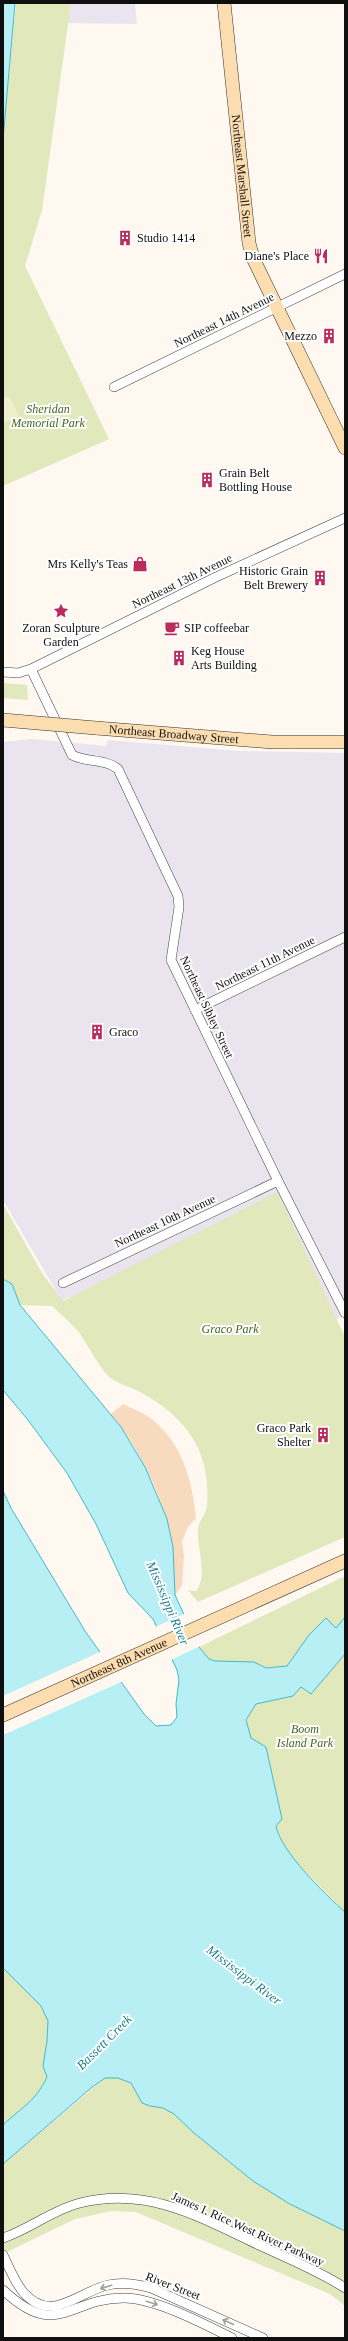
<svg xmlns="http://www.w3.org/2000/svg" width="348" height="2341" font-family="Georgia,serif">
	<rect width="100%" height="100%" fill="#fef8f1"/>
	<g fill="#e9e4ed">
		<polygon points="71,3 135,3 137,24 68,23"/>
		<polygon points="32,739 106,746 108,740 238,751 345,753 345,1315 337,1319 69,1297 62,1301 3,1200 3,742"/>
	</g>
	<g fill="#e0e8bc">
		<polygon points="16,3 71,3 42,210 25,266 109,439 3,486 3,140"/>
		<polygon points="3,683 27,685 28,700 3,698"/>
		<path d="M277 1192 345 1337V1537L198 1602 188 1590 196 1591C209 1574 196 1548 198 1528 199 1521 206 1514 207 1506 211 1452 188 1419 142 1393 132 1387 121 1385 112 1379 100 1371 87 1341 76 1329 69 1321 60 1314 52 1306L20 1305 12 1284 3 1279V1204L42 1273 63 1301Z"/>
		<polygon points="345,1576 345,1617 336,1628 327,1619 309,1635 287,1666 266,1668 254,1662 215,1661 209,1659 199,1647"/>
		<polygon points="345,1654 345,1912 293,1859 283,1844 276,1826 246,1720 256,1704 301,1686 311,1694"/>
		<path d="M3 1968 41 2006 48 2021 47 2041 43 2066 47 2077C36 2101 22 2107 3 2125Z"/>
		<polygon points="105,2078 118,2078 131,2083 142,2103 150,2106 163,2108 174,2114 194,2133 253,2181 288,2203 345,2231 345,2306 330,2294 136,2212 111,2211 75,2219 3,2254 3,2164"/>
	</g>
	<path fill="#f8dbbf" d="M123 1404C133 1409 145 1413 153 1420 183 1445 192 1480 196 1518L188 1527 182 1541 184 1556 182 1586 175 1595C174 1579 175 1562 172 1546 164 1498 141 1451 111 1414Z"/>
	<polygon fill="#eef0cd" points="9,396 19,416 3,423 3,399"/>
	<g fill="#b8eff4" stroke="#41bac9">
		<polygon points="3,3 15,3 3,140"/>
		<path d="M3 1279 12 1284 20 1305 121 1427 145 1467 167 1519 173 1547 175 1595 199 1647 209 1659 215 1661 254 1662 266 1668 287 1666 309 1635 326 1618 336 1628 345 1617V1654L311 1694 301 1687 293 1696 256 1704 246 1720 251 1738 266 1747 282 1819 276 1826C281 1852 325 1894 345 1912V2231L288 2203 253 2181 194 2133 174 2114 163 2108 150 2106 142 2103 131 2083 118 2078H105L91 2088 3 2164V2125C22 2107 36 2101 47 2077L43 2066 47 2041 48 2021 41 2006 3 1968V1491L11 1508 85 1631 144 1714 156 1726 171 1725 177 1717 176 1704 179 1680 177 1670 153 1619 128 1593 96 1524 67 1473 28 1420 3 1390Z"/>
	</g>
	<g fill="#fef8f1">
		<polygon points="186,1613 200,1646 171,1660 155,1627"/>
		<polygon points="102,1651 123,1681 3,1735 3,1696"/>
	</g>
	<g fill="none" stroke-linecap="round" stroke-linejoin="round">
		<g stroke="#424242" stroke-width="10">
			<g id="street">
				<polyline points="114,387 345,274"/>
				<path d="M31 669 72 755C87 763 104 758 118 769L178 896 179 907 171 960 278 1181 345 1313"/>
				<polyline points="3,672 18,673 31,669 216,577 345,518"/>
				<polyline points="195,1010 345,937"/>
				<polyline points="63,1283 278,1181"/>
				<path d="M3 2238C30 2229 52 2210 80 2203 148 2186 202 2218 261 2246 289 2259 319 2271 345 2288"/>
				<path d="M3 2255C9 2267 15 2283 24 2293 52 2324 78 2292 108 2285 122 2282 137 2284 151 2288L263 2338"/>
				<path d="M3 2290C57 2341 68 2298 124 2298 155 2298 204 2324 232 2338"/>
			</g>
		</g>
		<g stroke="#313131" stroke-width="14">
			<g id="secondary">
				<path id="s1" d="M224 3 249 243 253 258 345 448"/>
				<path id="s2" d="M96 728 272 742H345"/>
				<path id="s3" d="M3 1715 345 1561"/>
			</g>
		</g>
		<use href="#street" stroke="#fff" stroke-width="9"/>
		<use href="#secondary" stroke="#fcddaf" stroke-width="13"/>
		<g stroke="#313131" stroke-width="14" stroke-linecap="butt">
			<polyline id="secondary-bridge" points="3,720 96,728"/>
		</g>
		<use href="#secondary-bridge" stroke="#fcddaf" stroke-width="13"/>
	</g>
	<defs><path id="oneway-shaft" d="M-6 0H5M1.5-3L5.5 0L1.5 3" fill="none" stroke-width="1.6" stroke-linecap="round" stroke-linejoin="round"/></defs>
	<g stroke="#9f9f9f">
		<use href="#oneway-shaft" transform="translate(106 2287) rotate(164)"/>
		<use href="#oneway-shaft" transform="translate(152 2303) rotate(17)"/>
		<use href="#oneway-shaft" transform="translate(228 2322) rotate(-155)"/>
	</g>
	<defs>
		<g id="building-bare" transform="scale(1.2)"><path d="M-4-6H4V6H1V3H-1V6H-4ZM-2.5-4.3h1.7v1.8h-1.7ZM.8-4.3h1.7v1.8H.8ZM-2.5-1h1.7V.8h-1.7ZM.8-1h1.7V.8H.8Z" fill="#bb2b5c" stroke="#fff" stroke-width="2.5" paint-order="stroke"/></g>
		<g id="restaurant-bare" transform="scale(1.2)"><path d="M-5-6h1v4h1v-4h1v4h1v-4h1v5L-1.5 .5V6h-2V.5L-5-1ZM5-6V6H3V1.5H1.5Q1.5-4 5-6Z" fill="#bb2b5c" stroke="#fff" stroke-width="2.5" paint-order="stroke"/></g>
		<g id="shop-bare" transform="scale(1.2)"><path d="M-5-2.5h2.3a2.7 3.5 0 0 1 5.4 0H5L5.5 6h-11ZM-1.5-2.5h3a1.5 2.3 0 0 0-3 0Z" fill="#bb2b5c" stroke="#fff" stroke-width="2.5" paint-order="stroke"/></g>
		<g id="sight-bare" transform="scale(1.2)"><path d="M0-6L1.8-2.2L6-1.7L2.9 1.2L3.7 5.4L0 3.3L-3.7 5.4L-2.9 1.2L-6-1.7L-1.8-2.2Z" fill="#bb2b5c" stroke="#fff" stroke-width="2.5" paint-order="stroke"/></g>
		<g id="cafe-bare" transform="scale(1.2)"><path d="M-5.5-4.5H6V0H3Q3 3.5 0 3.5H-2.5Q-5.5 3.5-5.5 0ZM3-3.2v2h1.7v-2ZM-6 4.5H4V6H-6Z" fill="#bb2b5c" stroke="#fff" stroke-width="2.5" paint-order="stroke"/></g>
	</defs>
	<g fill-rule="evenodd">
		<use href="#building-bare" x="125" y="238"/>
		<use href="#restaurant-bare" x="321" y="256"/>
		<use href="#building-bare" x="329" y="336"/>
		<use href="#building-bare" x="207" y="480"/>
		<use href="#shop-bare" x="140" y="564"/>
		<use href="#building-bare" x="320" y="578"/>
		<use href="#sight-bare" x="61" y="611"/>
		<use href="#cafe-bare" x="172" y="628"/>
		<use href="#building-bare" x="179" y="658"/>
		<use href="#building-bare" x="97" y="1032"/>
		<use href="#building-bare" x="323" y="1435"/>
	</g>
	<g text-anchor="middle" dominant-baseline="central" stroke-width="4" stroke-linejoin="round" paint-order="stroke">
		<g font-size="12" fill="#0f0f0f" stroke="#fff">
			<text stroke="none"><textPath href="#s1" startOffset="174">Northeast Marshall Street</textPath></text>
			<text transform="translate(224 320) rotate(-26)">Northeast 14th Avenue</text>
			<text transform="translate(182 581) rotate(-26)">Northeast 13th Avenue</text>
			<text stroke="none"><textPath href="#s2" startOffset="78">Northeast Broadway Street</textPath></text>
			<text transform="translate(265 963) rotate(-26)">Northeast 11th Avenue</text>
			<text transform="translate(207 1007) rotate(65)">Northeast Sibley Street</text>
			<text transform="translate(165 1221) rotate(-25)">Northeast 10th Avenue</text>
			<text stroke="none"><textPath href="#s3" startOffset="127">Northeast 8th Avenue</textPath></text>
			<text transform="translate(248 2229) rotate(24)">James I. Rice West River Parkway</text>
			<text transform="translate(173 2286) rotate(21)">River Street</text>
		</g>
		<g font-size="12" fill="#0f0f0f" stroke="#fff" text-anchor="start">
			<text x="137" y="238">Studio 1414</text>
			<text x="309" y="256" text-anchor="end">Diane's Place</text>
			<text x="317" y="336" text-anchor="end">Mezzo</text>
			<text x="219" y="473">Grain Belt<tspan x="219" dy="14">Bottling House</tspan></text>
			<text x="128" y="564" text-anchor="end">Mrs Kelly's Teas</text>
			<text x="308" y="571" text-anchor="end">Historic Grain<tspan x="308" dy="14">Belt Brewery</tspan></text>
			<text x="61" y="628" text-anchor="middle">Zoran Sculpture<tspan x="61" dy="14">Garden</tspan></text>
			<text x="184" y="628">SIP coffeebar</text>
			<text x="191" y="651">Keg House<tspan x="191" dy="14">Arts Building</tspan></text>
			<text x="109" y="1032">Graco</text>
			<text x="311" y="1428" text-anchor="end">Graco Park<tspan x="311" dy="14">Shelter</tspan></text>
		</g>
		<g font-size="12" font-style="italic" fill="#436521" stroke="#fff">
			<text x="48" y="409">Sheridan<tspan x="48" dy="14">Memorial Park</tspan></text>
			<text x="230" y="1329">Graco Park</text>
			<text x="305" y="1729">Boom<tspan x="305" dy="14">Island Park</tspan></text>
		</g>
		<g font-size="13" font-style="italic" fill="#1b7e8f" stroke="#fff">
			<text transform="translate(168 1603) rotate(67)">Mississippi River</text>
			<text transform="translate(244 1975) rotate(37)">Mississippi River</text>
			<text transform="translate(104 2042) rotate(-45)">Bassett Creek</text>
		</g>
	</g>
	<rect width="348" height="2341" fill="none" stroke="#0f0f0f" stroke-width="8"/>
</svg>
